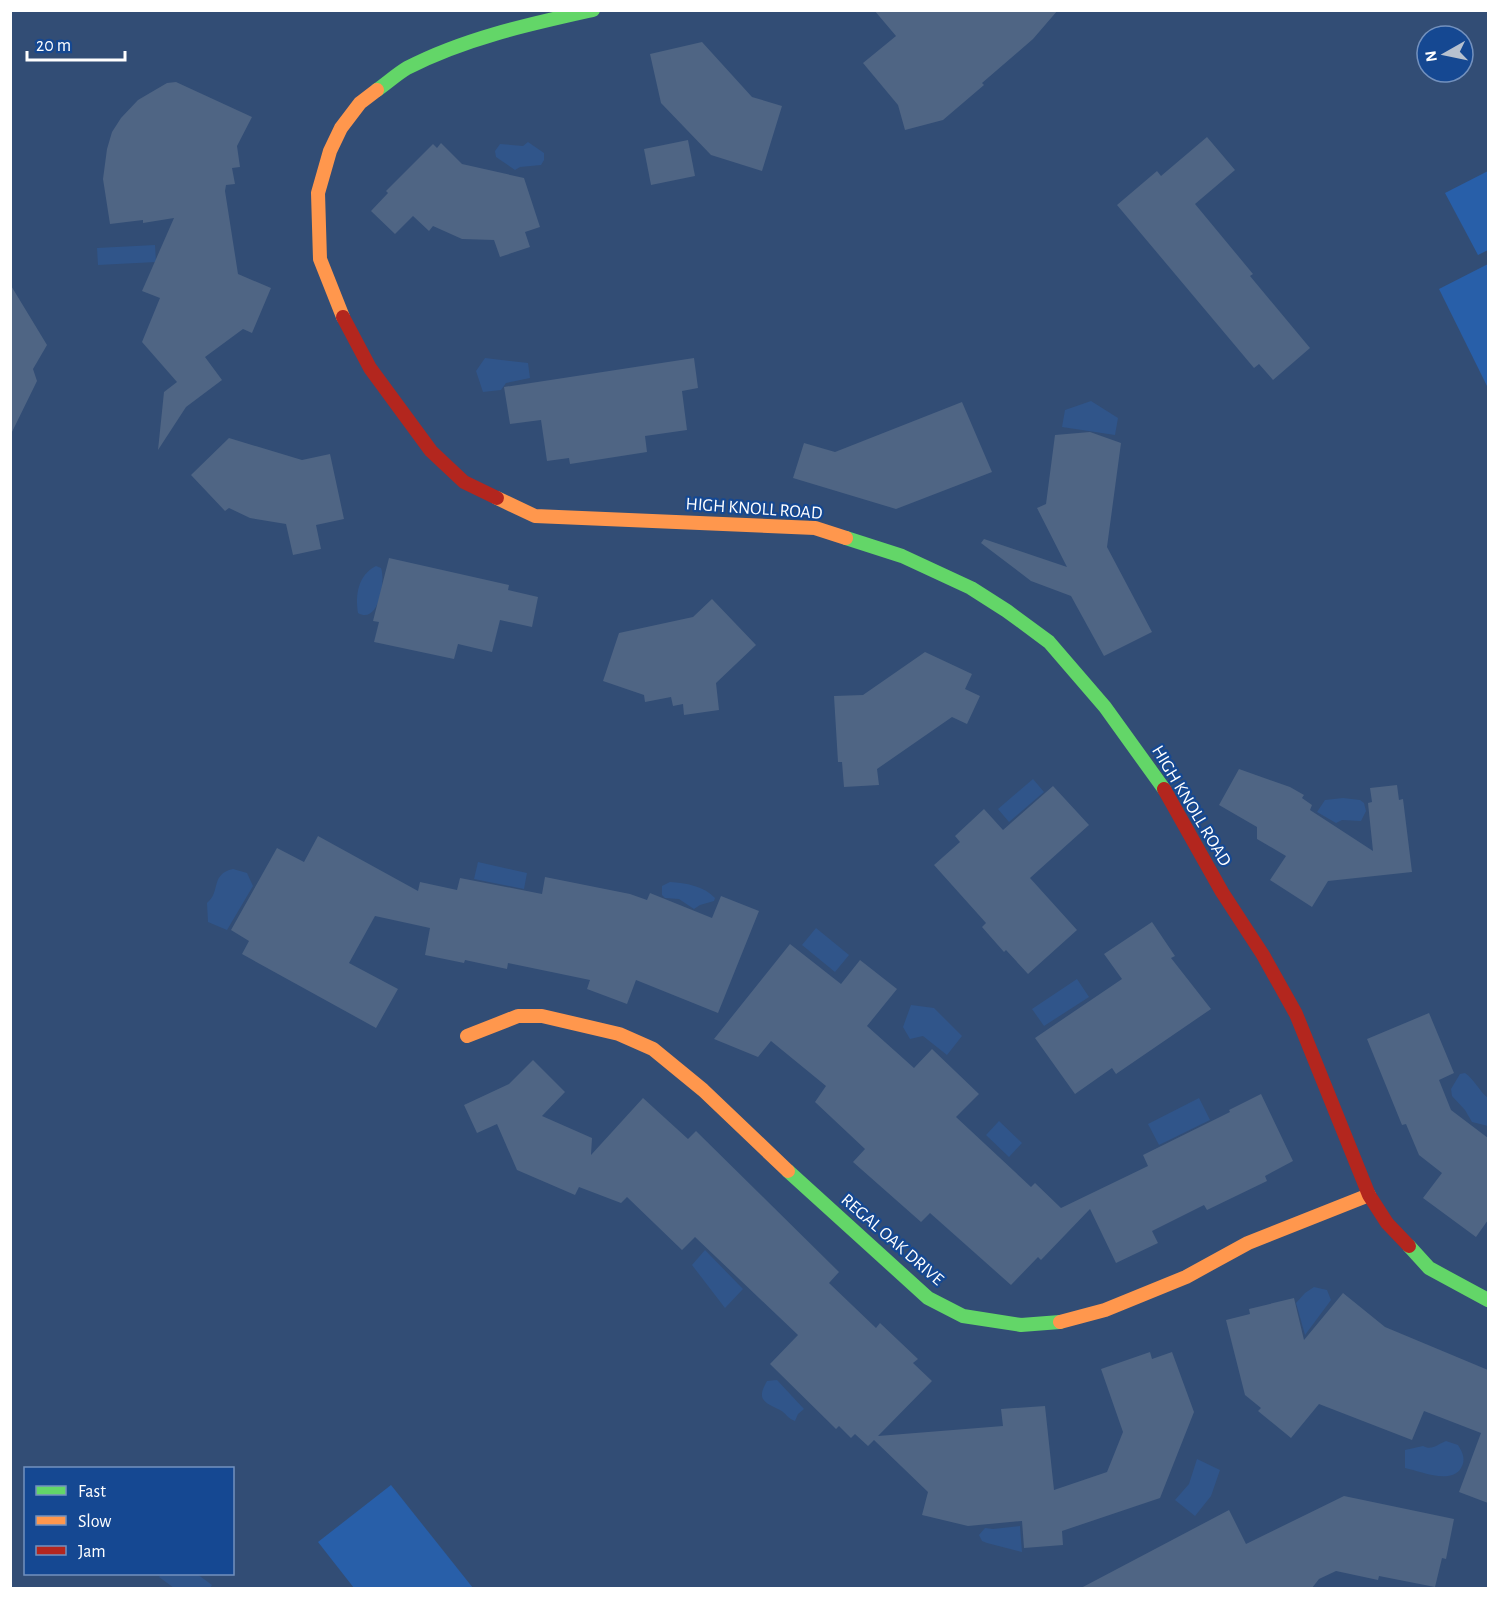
<svg xmlns="http://www.w3.org/2000/svg" width="1499" height="1599" font-family="'Alegreya Sans',sans-serif">
	<rect width="100%" height="100%" fill="#324d75"/>
	<g fill="#285fa9">
		<polygon points="1488,171 1488,250 1478,255 1445,193"/>
		<polygon points="1488,264 1488,388 1439,289"/>
		<polygon points="391,1485 473,1588 354,1588 318,1542"/>
	</g>
	<g fill="#30558a">
		<polygon points="528,142 544,153 544,160 541,165 520,167 515,170 496,157 495,151 500,144 523,146"/>
		<polygon points="155,245 156,262 98,265 97,248"/>
		<polygon points="485,358 528,363 530,378 506,383 501,390 483,392 476,371"/>
		<polygon points="1091,401 1118,418 1115,435 1062,427 1065,410"/>
		<path d="M376 566 381 568C386 582 378 625 358 613 355 595 358 575 376 566Z"/>
		<polygon points="1033,779 1044,792 1009,822 998,809"/>
		<polygon points="1343,798 1360,800 1364,803 1366,811 1361,821 1342,820 1336,823 1317,812 1325,800"/>
		<polygon points="478,862 527,873 524,889 474,879"/>
		<path d="M233 869 247 873 253 886 227 930 208 922 207 903C221 892 210 874 233 869Z"/>
		<path d="M670 882C686 883 704 886 715 898L714 901 700 905 694 909 679 899 665 898 662 895V886Z"/>
		<polygon points="816,928 849,955 835,972 802,945"/>
		<polygon points="1077,979 1089,997 1044,1026 1032,1009"/>
		<polygon points="911,1005 934,1008 962,1036 947,1055 923,1036 910,1039 903,1027"/>
		<path d="M1465 1073C1475 1080 1479 1091 1488 1098V1126L1472 1122 1465 1110 1452 1096 1451 1089 1460 1074Z"/>
		<polygon points="1199,1098 1210,1120 1159,1145 1148,1124"/>
		<polygon points="999,1121 1022,1143 1009,1157 986,1135"/>
		<polygon points="705,1250 743,1289 725,1308 692,1265"/>
		<polygon points="1314,1287 1327,1290 1331,1300 1305,1335 1296,1303 1305,1293"/>
		<path d="M777 1380 804 1409 798 1414 795 1421C788 1419 786 1413 780 1410 764 1402 756 1400 767 1381Z"/>
		<path d="M1446 1441 1458 1445C1463 1453 1466 1460 1461 1468 1451 1485 1420 1471 1405 1468V1450L1423 1446C1432 1451 1438 1444 1446 1441Z"/>
		<polygon points="1197,1459 1220,1470 1211,1496 1195,1516 1175,1500 1189,1484"/>
		<polygon points="1020,1526 1022,1552 987,1543 982,1541 979,1535 985,1528 993,1529"/>
		<polygon points="161,1574 197,1574 212,1585 210,1588 174,1588 159,1577"/>
	</g>
	<g fill="#4f6584">
		<polygon points="874,10 1058,10 1033,39 982,83 984,85 943,120 905,130 898,105 863,63 896,36"/>
		<polygon points="702,42 752,97 782,106 762,171 711,155 661,103 650,54"/>
		<polygon points="176,82 252,117 237,146 240,167 232,168 235,184 226,185 225,191 238,274 271,288 252,333 243,329 205,357 222,380 186,407 158,450 164,392 177,382 142,342 160,298 142,291 174,218 143,223 143,220 110,224 103,179 107,149 112,132 121,118 138,100 167,83"/>
		<polygon points="1207,137 1235,170 1195,204 1253,274 1250,276 1310,348 1273,380 1259,364 1254,368 1117,205 1157,171 1161,176"/>
		<polygon points="688,140 695,176 651,185 644,149"/>
		<polygon points="441,143 462,164 524,178 540,227 525,232 530,247 500,257 494,240 462,239 433,226 429,231 413,216 395,234 371,211 388,193 386,191 433,144 437,148"/>
		<polygon points="10,284 47,345 33,369 37,381 10,436"/>
		<polygon points="694,358 698,388 682,391 687,430 645,436 647,452 570,464 569,458 547,461 541,420 510,424 504,387"/>
		<polygon points="962,402 992,472 896,509 793,478 804,443 835,452"/>
		<polygon points="1090,432 1121,443 1107,547 1152,632 1104,656 1071,596 1031,581 981,543 984,539 1067,567 1037,508 1046,504 1055,435"/>
		<polygon points="229,438 302,460 330,454 344,519 316,525 321,549 293,555 286,524 250,518 229,508 225,511 191,475"/>
		<polygon points="389,558 509,585 508,590 538,597 532,627 500,620 492,652 458,644 454,659 374,642 379,622 373,621"/>
		<polygon points="712,599 756,645 716,683 719,710 684,715 683,704 673,706 671,697 645,702 644,695 603,681 619,633 693,617"/>
		<polygon points="925,652 972,674 965,689 980,696 967,724 952,717 877,769 879,785 844,787 842,762 838,762 834,696 863,695"/>
		<polygon points="1239,769 1290,787 1304,795 1302,798 1312,805 1310,810 1373,851 1368,803 1372,802 1370,788 1397,785 1399,800 1403,799 1412,872 1328,881 1312,907 1270,880 1286,856 1257,839 1257,827 1219,805"/>
		<polygon points="1053,786 1089,825 1030,878 1077,930 1028,974 1006,950 1004,952 982,927 986,923 934,865 960,842 955,836 984,809 1003,830"/>
		<polygon points="318,836 418,891 420,882 457,890 460,878 542,894 545,877 630,894 647,900 650,893 712,918 721,896 759,911 718,1013 636,980 627,1004 587,989 590,980 508,963 507,969 465,960 464,963 425,955 430,928 375,916 349,963 398,989 376,1028 242,954 249,941 231,930 277,848 304,862"/>
		<polygon points="1152,922 1175,956 1171,958 1211,1009 1116,1074 1112,1068 1075,1094 1035,1038 1122,979 1104,954"/>
		<polygon points="790,944 841,984 860,960 897,989 867,1026 914,1068 932,1049 979,1094 956,1117 1031,1187 1035,1183 1061,1208 1148,1166 1143,1155 1230,1112 1229,1110 1261,1094 1293,1161 1265,1176 1267,1181 1207,1210 1204,1205 1152,1231 1158,1243 1116,1263 1090,1209 1041,1260 1038,1257 1011,1285 930,1213 921,1222 853,1162 865,1149 815,1102 826,1086 771,1041 758,1057 714,1039"/>
		<polygon points="1429,1013 1454,1073 1439,1080 1451,1110 1488,1138 1488,1220 1476,1237 1423,1198 1442,1173 1419,1155 1406,1124 1402,1125 1367,1039"/>
		<polygon points="533,1060 565,1092 542,1116 592,1138 591,1155 643,1098 688,1139 696,1131 839,1272 829,1283 876,1328 880,1323 918,1359 913,1363 932,1381 878,1436 1003,1426 1001,1409 1045,1406 1054,1490 1107,1472 1123,1432 1101,1369 1150,1352 1152,1359 1172,1352 1194,1412 1160,1498 1062,1531 1063,1545 1024,1548 1022,1521 968,1526 922,1515 928,1492 874,1440 868,1446 855,1434 851,1438 839,1426 836,1429 770,1364 798,1335 695,1237 682,1250 627,1197 621,1203 579,1187 575,1195 517,1170 497,1124 477,1133 464,1105 509,1084"/>
		<polygon points="1343,1293 1385,1327 1488,1370 1488,1503 1459,1492 1481,1433 1424,1411 1412,1440 1319,1404 1291,1438 1258,1411 1261,1408 1245,1395 1226,1320 1250,1314 1249,1309 1294,1298 1304,1340"/>
		<polygon points="1344,1496 1454,1519 1446,1559 1442,1558 1435,1587 1379,1576 1378,1580 1336,1571 1319,1579 1312,1588 1081,1588 1229,1510 1246,1544"/>
	</g>
	<g fill="none" stroke-linecap="round" stroke-linejoin="round">
		<g stroke="#63d668" stroke-width="14">
			<path d="M377 90C387 83 397 74 407 68 465 38 530 24 593 10"/>
			<polyline points="846,538 902,556 971,588 1007,611 1049,642 1105,707 1164,789"/>
			<polyline points="788,1171 928,1298 963,1316 1021,1325 1060,1322"/>
			<polyline points="1409,1246 1429,1268 1488,1300"/>
		</g>
		<g stroke="#ff974d" stroke-width="14">
			<polyline points="343,317 320,259 318,193 330,151 341,128 360,103 377,90"/>
			<polyline points="497,498 535,516 815,528 846,538"/>
			<polyline points="467,1036 518,1016 542,1016 619,1034 653,1049 703,1090 788,1171"/>
			<polyline points="1060,1322 1105,1310 1186,1277 1248,1243 1369,1195"/>
		</g>
		<g stroke="#b3261e" stroke-width="14">
			<polyline points="343,317 370,368 431,451 464,482 497,498"/>
			<polyline points="1164,789 1222,892 1263,955 1296,1014 1369,1195 1387,1223 1409,1246"/>
		</g>
	</g>
	<g text-anchor="middle" dominant-baseline="central" stroke-width="4.5" stroke-linejoin="round" paint-order="stroke">
		<g font-size="18" fill="#fff" stroke="#154892">
			<text transform="translate(754 509) rotate(4)">HIGH KNOLL ROAD</text>
			<text transform="translate(1191 806) rotate(59)">HIGH KNOLL ROAD</text>
			<text transform="translate(892 1240) rotate(41)">REGAL OAK DRIVE</text>
		</g>
	</g>
	<rect width="1499" height="1599" fill="none" stroke="#ffffff" stroke-width="24"/>
	<rect x="24" y="1467" width="210" height="108" fill="#154892" stroke="#7391be" stroke-width="1.5"/>
	<rect x="36" y="1486" width="30" height="9" fill="#63d668" stroke="#7391be" stroke-width="1.5"/>
	<text x="78" y="1497" font-size="18" fill="#ffffff">Fast</text>
	<rect x="36" y="1516" width="30" height="9" fill="#ff974d" stroke="#7391be" stroke-width="1.5"/>
	<text x="78" y="1527" font-size="18" fill="#ffffff">Slow</text>
	<rect x="36" y="1546" width="30" height="9" fill="#b3261e" stroke="#7391be" stroke-width="1.5"/>
	<text x="78" y="1557" font-size="18" fill="#ffffff">Jam</text>
	<g transform="translate(1445 54) rotate(261)"><circle r="28" fill="#154892" stroke="#7391be" stroke-width="1.5"/>
	<path d="M0-4.5L10 22L0 15L-10 22Z" fill="#b7c1cf"/>
	<text y="-9" font-size="16" font-weight="bold" text-anchor="middle" fill="#ffffff">N</text>
	</g>
	<path d="M27 51v9h98v-9" fill="none" stroke="#ffffff" stroke-width="3"/>
	<text x="36" y="51" font-size="18" fill="#ffffff" stroke="#154892" stroke-width="4.5" paint-order="stroke">20 m</text>
</svg>
